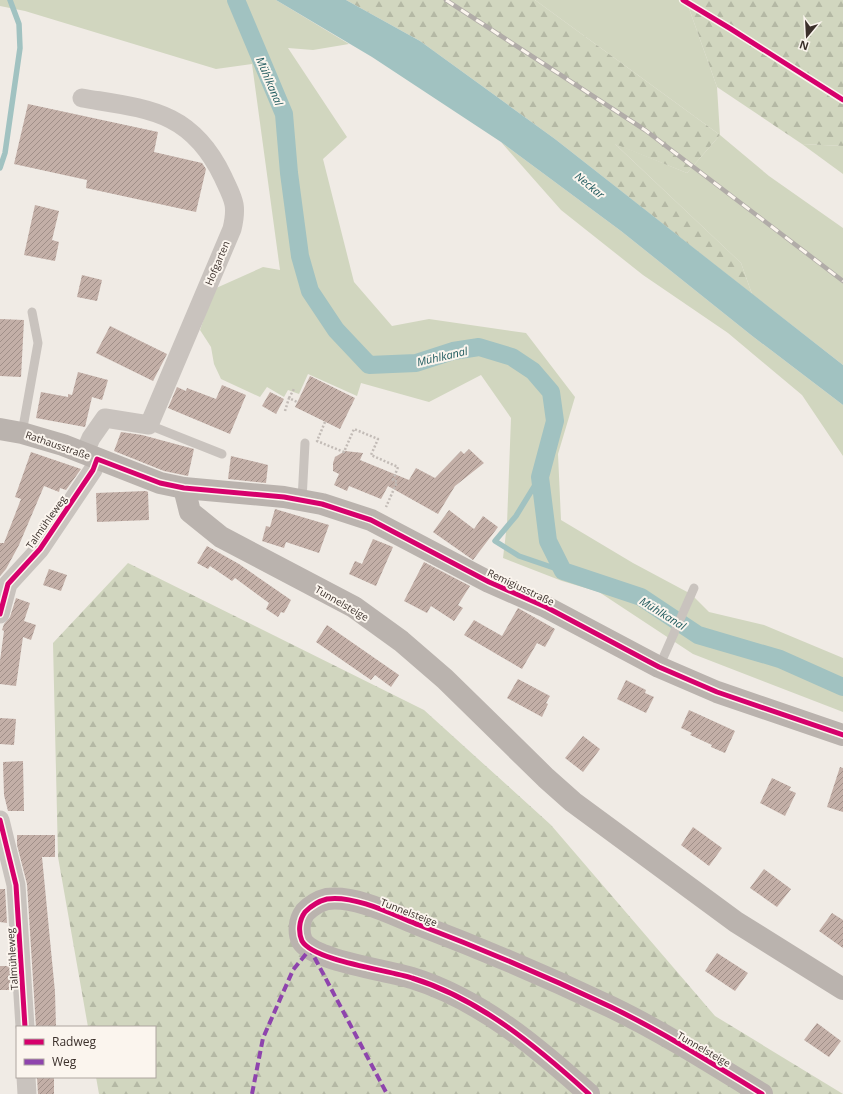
<svg xmlns="http://www.w3.org/2000/svg" width="843" height="1094" font-family="'Open Sans',sans-serif">
	<defs>
		<pattern id="forest-firs" width="22" height="20" patternUnits="userSpaceOnUse"><rect width="22" height="20" fill="#d1d6bf"/><path d="M5 1l3.5 6h-7zM16 11l3.5 6h-7z" fill="#b4b8a4"/></pattern>
		<pattern id="building-hatch" width="6" height="6" patternUnits="userSpaceOnUse"><rect width="6" height="6" fill="#c3afa7"/><path d="M-1 1l2-2M0 6l6-6M5 7l2-2" fill="none" stroke="#a08f88"/></pattern>
	</defs>
	<rect width="100%" height="100%" fill="#f0ebe5"/>
	<g fill="#d1d6bf">
		<polygon points="0,0 276,0 349,44 313,50 288,48 347,137 323,159 354,282 392,326 429,319 526,333 575,397 558,454 561,520 633,563 691,594 709,612 764,625 843,658 843,712 693,654 599,592 562,581 503,558 507,524 511,418 481,375 429,402 361,383 357,396 308,374 299,394 288,390 284,397 267,387 260,397 221,379 214,364 211,347 200,330 214,289 263,267 280,270 252,64 216,69 25,11 0,6"/>
		<polygon points="535,0 686,0 717,87 720,135 769,176 843,228 843,365 752,294 741,263 614,143 687,173 720,135"/>
		<polygon points="501,142 621,231 751,335 843,405 843,456 802,395 728,333 643,275 561,210"/>
		<polygon points="802,144 843,146 843,174"/>
	</g>
	<g fill="url(#forest-firs)">
		<polygon points="346,0 535,0 720,135 687,173 615,144 741,263 752,294 555,139 420,41"/>
		<polygon points="686,0 843,0 843,146 802,144 717,87"/>
		<polygon points="128,563 424,710 551,825 715,1016 843,1094 99,1094 96,1077 155,1077 155,1027 88,1027 58,857 53,643"/>
	</g>
	<polygon fill="#a1c2c1" points="276,0 346,0 420,41 555,139 843,365 843,405 751,335 621,231 501,142 372,57"/>
	<g fill="none" stroke-linecap="round" stroke-linejoin="round">
		<g stroke="#a1c2c1" stroke-width="5.5">
			<polyline points="0,168 5,153 20,48 19,24 10,0"/>
			<polyline points="540,477 516,516 495,541 519,556 563,571"/>
		</g>
		<polyline stroke="#a1c2c1" stroke-width="18" points="236,0 284,114 289,173 300,256 310,291 336,330 369,365 416,363 453,351 479,347 512,357 533,371 551,392 555,421 540,477 548,541 563,571 641,597 698,635 780,659 843,687"/>
	</g>
	<g fill="url(#building-hatch)">
		<polygon points="28,104 158,132 154,152 202,163 206,169 196,212 86,188 87,180 14,164"/>
		<polygon points="35,205 59,211 52,240 59,242 55,261 24,255"/>
		<polygon points="82,275 102,280 97,301 77,297"/>
		<polygon points="0,319 24,320 21,377 0,376"/>
		<polygon points="110,326 167,354 153,381 96,353"/>
		<polygon points="78,372 108,380 102,400 92,397 85,427 36,418 41,392 68,397 68,394 72,395"/>
		<polygon points="310,376 355,398 340,429 295,407"/>
		<polygon points="222,385 246,395 230,434 168,408 177,387 186,391 187,388 216,399"/>
		<polygon points="270,392 284,399 276,414 262,406"/>
		<polygon points="121,432 142,435 194,449 188,476 164,471 114,451"/>
		<polygon points="469,449 484,463 455,486 438,514 388,486 381,499 349,486 347,491 334,485 339,474 333,471 333,463 335,457 345,451 363,453 360,460 409,480 416,468 435,478 461,451 464,454"/>
		<polygon points="31,452 81,469 66,490 60,488 59,492 44,486 19,545 6,569 0,576 0,543 4,543 21,499 15,497"/>
		<polygon points="231,456 268,465 266,483 228,479"/>
		<polygon points="146,491 148,492 149,520 97,522 96,493"/>
		<polygon points="275,509 329,525 319,553 286,542 284,548 262,541 266,526 270,527"/>
		<polygon points="449,510 474,529 483,516 498,527 473,560 433,532"/>
		<polygon points="373,539 393,547 376,586 349,574 355,561 362,564"/>
		<polygon points="207,546 239,564 291,600 284,613 281,612 278,617 266,609 269,603 235,578 232,581 210,566 208,569 197,563"/>
		<polygon points="424,562 470,586 458,605 463,608 454,621 431,606 427,613 404,601"/>
		<polygon points="49,569 67,575 61,591 43,585"/>
		<polygon points="16,598 30,603 24,621 36,625 31,640 23,637 16,686 0,684 0,661 4,631 2,630 4,624 10,617"/>
		<polygon points="518,608 555,629 545,647 537,643 522,669 464,635 474,620 502,636"/>
		<polygon points="327,625 399,675 391,687 375,675 371,680 316,642"/>
		<polygon points="518,679 550,696 546,703 548,704 542,717 507,698"/>
		<polygon points="626,680 646,690 645,693 654,697 646,713 617,699"/>
		<polygon points="689,710 735,731 725,753 711,747 712,745 690,735 692,733 681,728"/>
		<polygon points="0,718 16,719 14,745 0,744"/>
		<polygon points="583,736 600,749 583,772 565,758"/>
		<polygon points="23,761 24,811 8,811 4,795 3,762"/>
		<polygon points="840,767 843,768 843,812 827,807"/>
		<polygon points="772,778 791,787 789,790 796,793 785,816 760,803"/>
		<polygon points="693,827 722,848 709,866 681,845"/>
		<polygon points="17,835 55,835 55,857 42,857 55,992 56,1027 36,1027 27,884 17,845"/>
		<polygon points="764,869 791,889 777,907 750,888"/>
		<polygon points="0,889 5,889 7,923 0,922"/>
		<polygon points="832,913 843,920 843,948 819,931"/>
		<polygon points="717,953 748,973 735,991 705,971"/>
		<polygon points="0,966 10,966 12,990 0,990"/>
		<polygon points="817,1023 841,1041 829,1057 804,1040"/>
		<polygon points="37,1077 54,1077 54,1094 38,1094"/>
	</g>
	<g fill="none" stroke-linecap="round" stroke-linejoin="round">
		<g stroke="#c2bbb6" stroke-width="2.5" stroke-dasharray="2 2" stroke-linecap="butt">
			<polyline points="289,398 294,389"/>
			<polyline points="285,411 289,398 297,402"/>
			<polyline points="325,422 317,441 344,452 354,429 378,439 371,455 398,467 393,480 397,482 386,507"/>
		</g>
		<g stroke="#c9c3be" stroke-width="9">
			<polyline points="149,425 222,454"/>
			<polyline points="22,433 38,343 32,312"/>
			<polyline points="302,500 305,443"/>
			<polyline points="659,667 694,588"/>
		</g>
		<g stroke="#c9c3be" stroke-width="19">
			<path d="M82 98C147 109 191 110 223 177 233 199 238 204 232 229L149 425 105 418 91 438 84 454"/>
			<polyline points="0,614 8,584 40,549 93,470 97,459"/>
			<polyline points="0,820 16,885 25,1027"/>
			<polyline points="26,1077 27,1094"/>
		</g>
		<g stroke="#bab3ae" stroke-width="22">
			<polyline points="0,429 22,433 63,445 160,483 184,488 284,497 322,504 371,520 489,582 546,607 659,667 717,692 843,735"/>
			<polyline points="184,488 190,512 221,537 354,607 401,641 445,679 546,778 573,802 736,922 843,989"/>
			<path d="M589 1094C537 1047 480 999 412 978 388 970 314 961 302 941 298 932 299 920 305 912 311 906 319 901 327 899 355 895 394 915 419 925 482 949 550 978 611 1007 663 1032 713 1064 762 1094"/>
		</g>
		<g stroke="#b1aca8" stroke-width="4.5">
			<polyline id="rail" points="446,0 645,130 843,281"/>
		</g>
		<use href="#rail" stroke="#fbf5ee" stroke-width="3" stroke-dasharray="9" stroke-linecap="butt"/>
		<polyline stroke="#8e44ad" stroke-width="4" stroke-dasharray="8 4" stroke-linecap="butt" points="252,1094 263,1038 293,970 310,949 387,1094"/>
		<g stroke="#fbf5ee" stroke-width="8">
			<g id="cycleway">
				<polyline points="683,0 731,29 843,100"/>
				<polyline points="0,614 8,584 40,549 93,470 97,459 160,483 184,488 284,497 322,504 371,520 489,582 546,607 659,667 717,692 843,735"/>
				<polyline points="0,820 16,885 25,1027"/>
				<path d="M589 1094C537 1047 480 999 412 978 388 970 314 961 302 941 298 932 299 920 305 912 311 906 319 901 327 899 355 895 394 915 419 925 482 949 550 978 611 1007 663 1032 713 1064 762 1094"/>
			</g>
		</g>
		<use href="#cycleway" stroke="#d6006c" stroke-width="5"/>
	</g>
	<g text-anchor="middle" dominant-baseline="central" stroke-width="4" stroke-linejoin="round" paint-order="stroke">
		<g font-size="10" fill="#3b302b" stroke="#fbf5ee">
			<text transform="translate(217 263) rotate(-67)">Hofgarten</text>
			<text transform="translate(58 445) rotate(19)">Rathausstraße</text>
			<text transform="translate(46 522) rotate(-55)">Talmühleweg</text>
			<text transform="translate(521 587) rotate(25)">Remigiusstraße</text>
			<text transform="translate(342 603) rotate(30)">Tunnelsteige</text>
			<text transform="translate(409 912) rotate(21)">Tunnelsteige</text>
			<text transform="translate(12 959) rotate(-94)">Talmühleweg</text>
			<text transform="translate(704 1049) rotate(30)">Tunnelsteige</text>
		</g>
		<g font-size="11" font-style="italic" fill="#1f5a5e" stroke="#fbf5ee">
			<text transform="translate(270 81) rotate(67)">Mühlkanal</text>
			<text transform="translate(590 185) rotate(39)">Neckar</text>
			<text transform="translate(442 356) rotate(-13)">Mühlkanal</text>
			<text transform="translate(663 613) rotate(32)">Mühlkanal</text>
		</g>
	</g>
	<rect x="16" y="1026" width="140" height="52" fill="#fbf5ee" stroke="#aea6a0"/>
	<rect x="24" y="1039" width="20" height="6" fill="#d6006c" stroke="#aea6a0"/>
	<text x="52" y="1046" font-size="12" fill="#3b302b">Radweg</text>
	<rect x="24" y="1059" width="20" height="6" fill="#8e44ad" stroke="#aea6a0"/>
	<text x="52" y="1066" font-size="12" fill="#3b302b">Weg</text>
	<g transform="translate(807 36) rotate(198)" stroke="#fbf5ee" stroke-width="3" paint-order="stroke">
	<path d="M0-3L7 15L0 10L-7 15Z" fill="#3b302b"/>
	<text y="-6" font-size="11" font-weight="bold" text-anchor="middle" fill="#3b302b">N</text>
	</g>
</svg>
